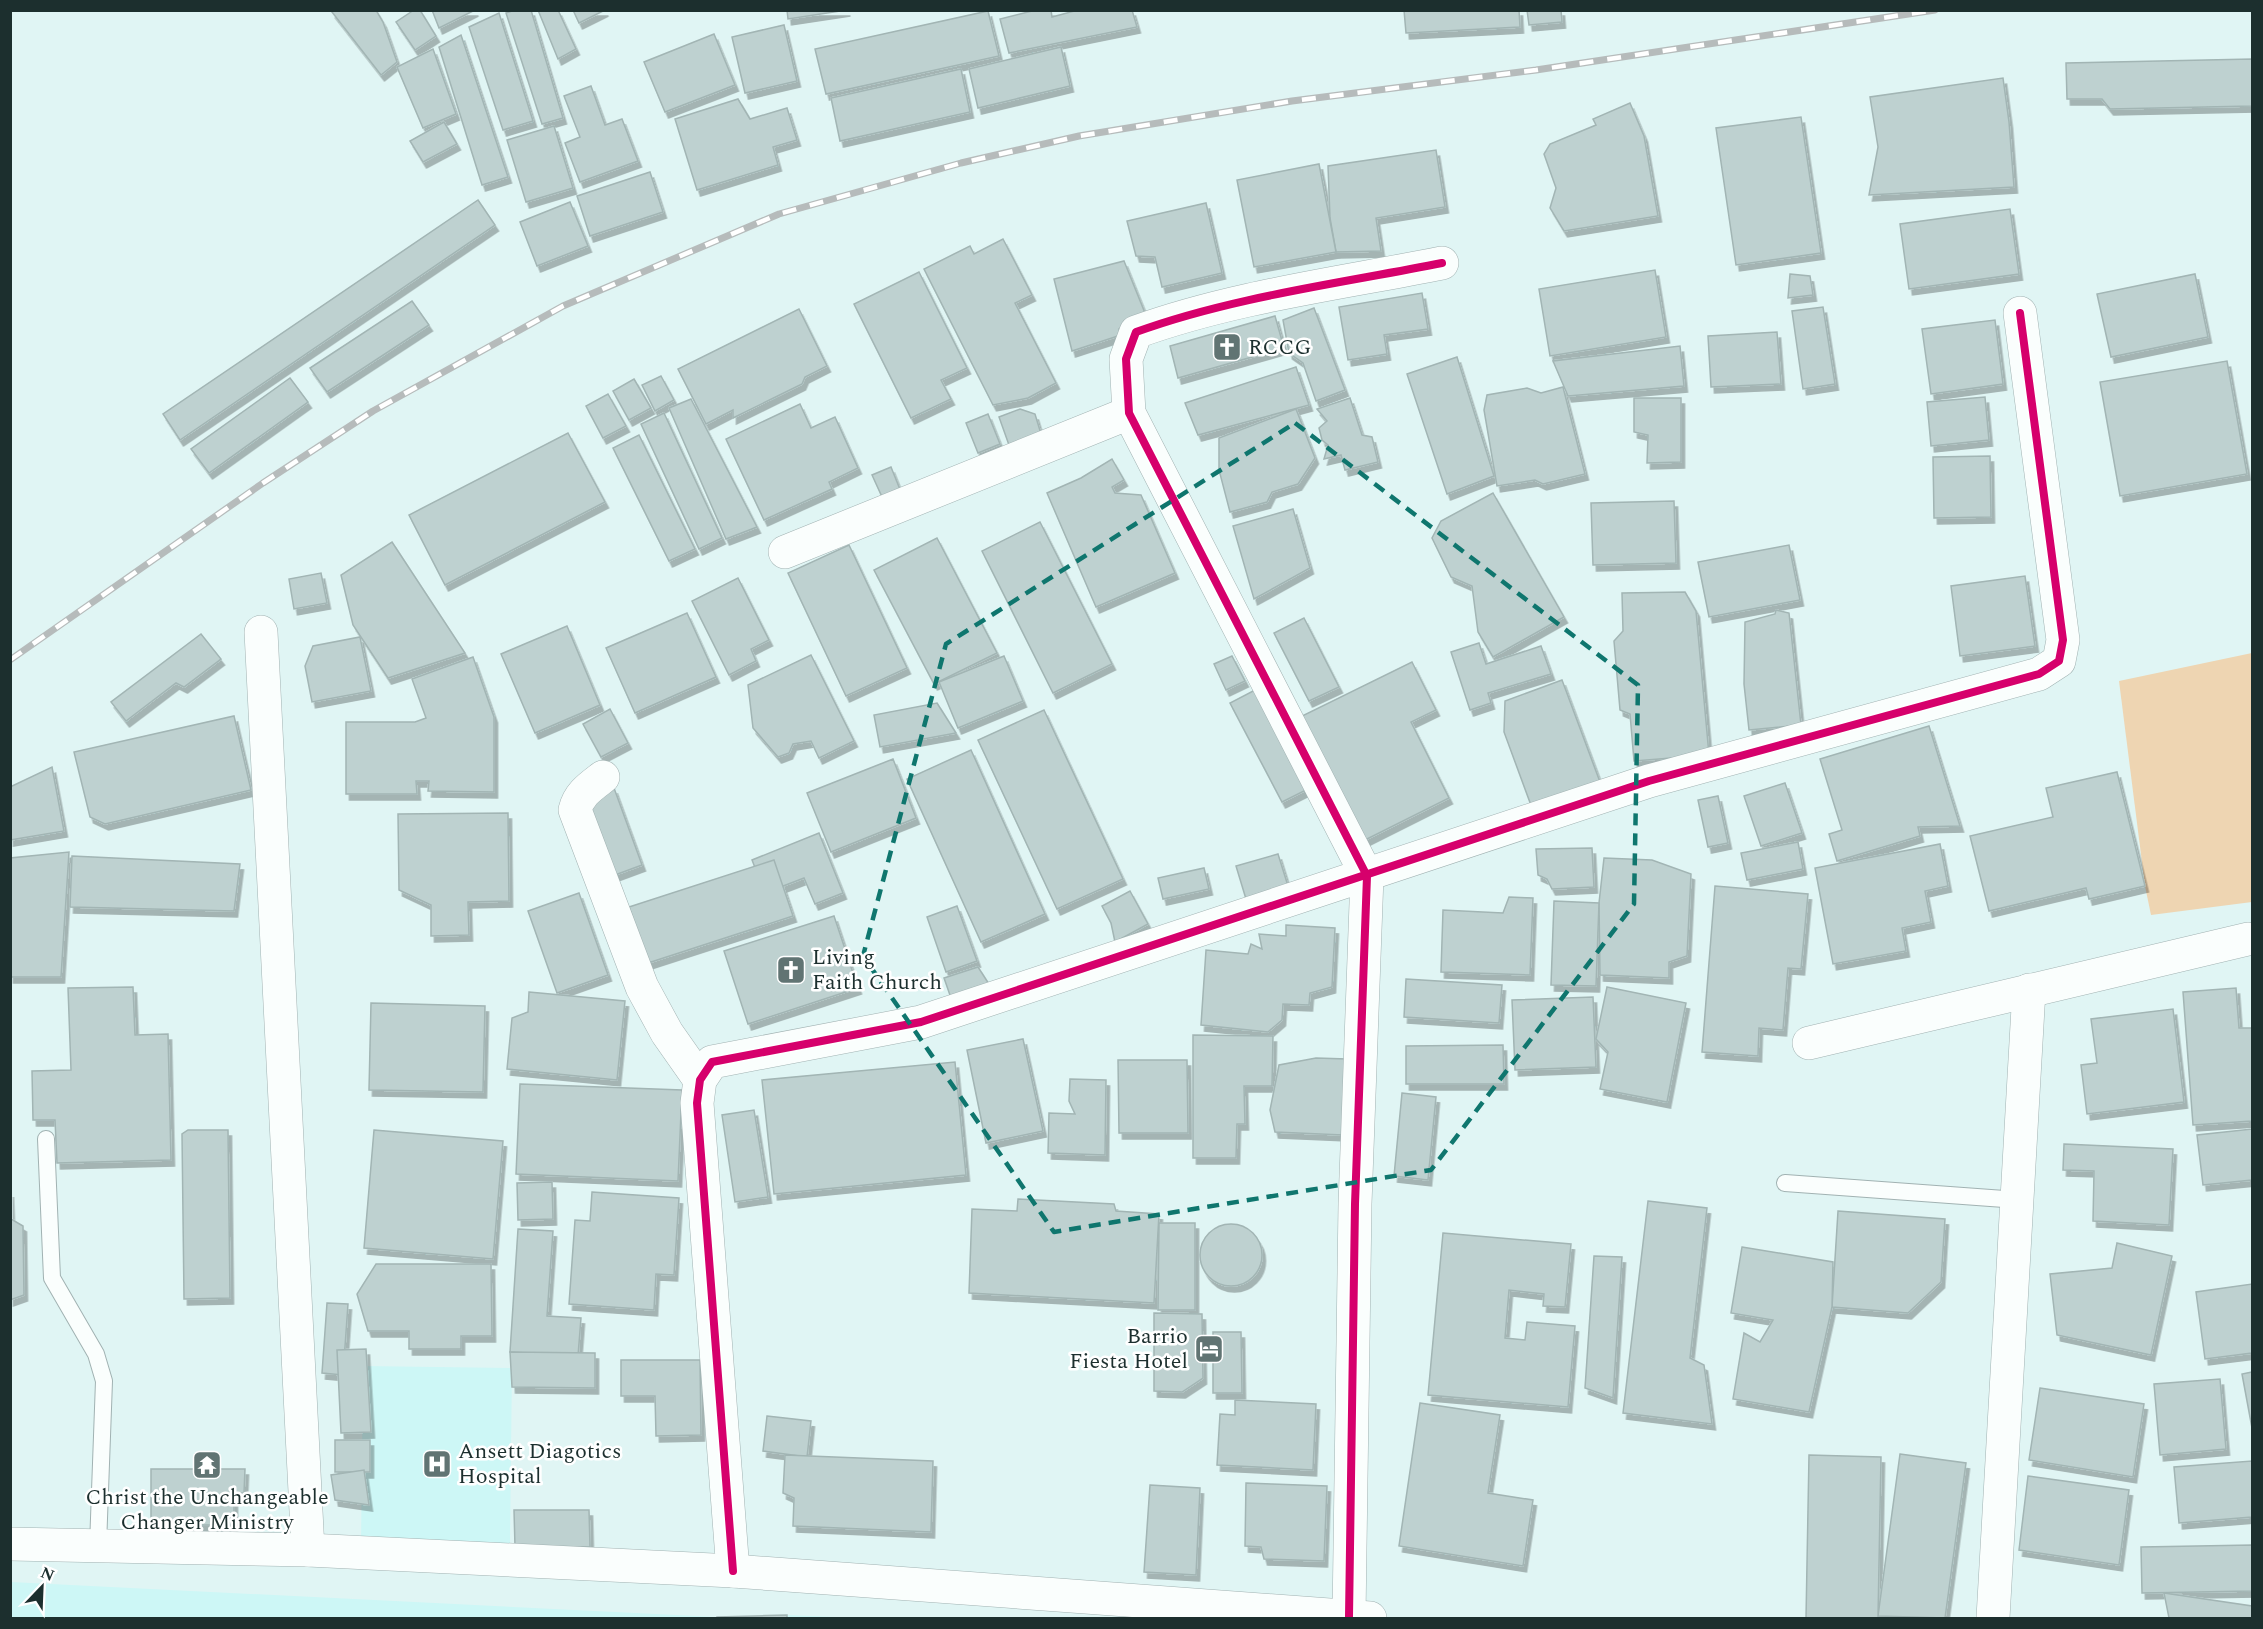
<svg xmlns="http://www.w3.org/2000/svg" width="2263" height="1629" font-family="Spectral,serif">
	<defs>
		<filter id="shadow"><feDropShadow dx="3.5" dy="6" stdDeviation="0" flood-color="#0004"/></filter>
	</defs>
	<rect width="100%" height="100%" fill="#e0f5f4"/>
	<g fill="#cdf7f6">
		<polygon points="363,1366 512,1368 510,1544 361,1542"/>
		<polygon points="11,1582 717,1617 787,1615 860,1618 11,1618"/>
	</g>
	<polygon fill="#eed5b2" points="2252,653 2252,902 2151,915 2145,886 2119,681"/>
	<g fill="#bed1d0" stroke="#a2b5b4" stroke-width="1.5" filter="url(#shadow)">
		<polygon points="334,10 376,10 383,22 397,62 381,75 332,12"/>
		<polygon points="414,10 420,10 436,36 415,50 396,22"/>
		<polygon points="432,10 475,10 439,28"/>
		<polygon points="515,10 531,10 563,118 542,124 506,13"/>
		<polygon points="538,10 558,10 576,49 558,59"/>
		<polygon points="573,10 605,10 579,23"/>
		<polygon points="787,10 847,10 788,19"/>
		<polygon points="1036,10 1051,10 1052,17 1078,10 1132,10 1137,27 1009,53 1000,19"/>
		<polygon points="1404,10 1519,10 1520,27 1406,33"/>
		<polygon points="1527,10 1561,10 1562,22 1529,25"/>
		<polygon points="988,11 999,56 826,94 815,49"/>
		<polygon points="499,13 533,121 503,130 469,27"/>
		<polygon points="784,25 797,81 745,93 732,37"/>
		<polygon points="714,34 735,85 665,112 644,62"/>
		<polygon points="461,35 508,177 482,185 439,47"/>
		<polygon points="1061,47 1070,86 978,108 969,69"/>
		<polygon points="433,49 456,114 423,128 397,67"/>
		<polygon points="2252,59 2252,106 2110,109 2102,99 2067,99 2066,63"/>
		<polygon points="961,69 970,112 840,141 831,98"/>
		<polygon points="2003,78 2009,122 2014,187 1869,195 1878,147 1870,97"/>
		<polygon points="591,86 605,125 622,119 638,161 580,182 565,143 580,137 564,96"/>
		<polygon points="738,99 750,119 787,108 797,140 773,147 778,165 697,190 675,119"/>
		<polygon points="1630,103 1644,136 1658,216 1564,231 1550,208 1556,188 1544,154 1550,144 1596,125 1593,119"/>
		<polygon points="1801,117 1821,253 1736,265 1716,128"/>
		<polygon points="444,122 457,144 423,162 410,141"/>
		<polygon points="554,126 573,188 526,202 507,140"/>
		<polygon points="1436,150 1445,207 1376,218 1381,251 1336,252 1330,218 1328,166"/>
		<polygon points="1319,164 1336,252 1254,267 1237,180"/>
		<polygon points="650,172 663,212 590,236 577,196"/>
		<polygon points="478,200 495,225 180,440 163,414"/>
		<polygon points="570,202 588,246 537,266 520,222"/>
		<polygon points="1206,203 1222,273 1162,287 1155,257 1136,256 1127,221"/>
		<polygon points="2010,209 2019,274 1909,289 1900,224"/>
		<polygon points="1003,239 1032,295 1015,303 1056,383 1028,398 993,405 924,269 970,246 974,254"/>
		<polygon points="1124,261 1147,318 1119,329 1121,335 1072,351 1054,279"/>
		<polygon points="1655,270 1666,337 1550,356 1539,289"/>
		<polygon points="919,272 967,368 941,380 951,399 911,418 854,304"/>
		<polygon points="1790,274 1810,276 1813,295 1788,298"/>
		<polygon points="2195,274 2208,337 2111,357 2097,294"/>
		<polygon points="1422,293 1428,329 1384,335 1387,354 1348,360 1339,307"/>
		<polygon points="412,301 429,325 327,392 310,368"/>
		<polygon points="1823,307 1835,384 1803,389 1792,311"/>
		<polygon points="1314,308 1345,390 1316,401 1303,363 1289,353 1283,320"/>
		<polygon points="799,309 827,366 805,377 802,384 733,418 733,410 706,424 678,369"/>
		<polygon points="1275,316 1284,348 1178,378 1170,346"/>
		<polygon points="1995,320 2003,384 1931,394 1922,329"/>
		<polygon points="1777,332 1781,384 1711,387 1708,336"/>
		<polygon points="1680,346 1684,386 1568,396 1553,361"/>
		<polygon points="1457,357 1494,476 1447,494 1407,374"/>
		<polygon points="2227,361 2247,474 2120,496 2100,382"/>
		<polygon points="1296,367 1309,405 1198,435 1185,403"/>
		<polygon points="661,376 674,400 655,411 642,385"/>
		<polygon points="290,378 308,402 209,473 191,449"/>
		<polygon points="634,379 651,408 629,420 613,391"/>
		<polygon points="1563,387 1585,474 1543,484 1535,480 1497,486 1484,410 1487,395 1527,388 1541,393"/>
		<polygon points="608,394 626,426 603,438 586,406"/>
		<polygon points="1985,397 1989,440 1931,446 1927,402"/>
		<polygon points="1350,398 1362,435 1372,437 1378,462 1345,470 1341,455 1324,459 1328,445 1322,440 1319,428 1327,421 1317,409"/>
		<polygon points="1634,398 1681,398 1681,462 1647,463 1648,435 1634,432"/>
		<polygon points="691,399 757,527 726,539 669,408"/>
		<polygon points="800,404 811,428 835,417 858,468 829,482 832,489 764,520 726,439"/>
		<polygon points="1020,409 1035,414 1041,434 1009,445 999,417"/>
		<polygon points="1296,409 1315,458 1298,484 1272,492 1267,502 1230,512 1219,470 1219,438"/>
		<polygon points="664,413 722,538 699,549 641,424"/>
		<polygon points="988,414 1000,444 978,453 966,423"/>
		<polygon points="568,433 605,502 445,585 409,515"/>
		<polygon points="639,435 695,549 669,561 613,448"/>
		<polygon points="1990,456 1991,517 1934,518 1933,457"/>
		<polygon points="1112,459 1124,480 1112,487 1115,493 1141,495 1175,573 1096,607 1047,493 1081,478"/>
		<polygon points="891,467 901,492 883,499 872,475"/>
		<polygon points="1493,493 1564,617 1493,657 1478,632 1472,586 1451,577 1432,538 1441,521"/>
		<polygon points="1674,501 1676,563 1593,565 1591,503"/>
		<polygon points="1293,509 1310,568 1254,599 1233,526"/>
		<polygon points="1040,522 1112,664 1053,693 982,551"/>
		<polygon points="937,538 997,653 934,684 874,570"/>
		<polygon points="392,542 465,653 388,678 353,625 341,575"/>
		<polygon points="849,545 907,668 846,696 788,573"/>
		<polygon points="1789,545 1800,600 1709,617 1698,562"/>
		<polygon points="321,573 327,603 294,609 289,579"/>
		<polygon points="2025,576 2035,646 1960,656 1951,586"/>
		<polygon points="738,578 769,640 751,649 756,661 729,675 692,601"/>
		<polygon points="1685,592 1696,611 1709,755 1634,761 1630,714 1620,710 1614,641 1623,631 1622,593"/>
		<polygon points="1776,610 1789,613 1801,725 1749,730 1744,684 1745,622 1775,614"/>
		<polygon points="687,613 716,677 635,713 606,648"/>
		<polygon points="1304,618 1339,687 1309,701 1274,633"/>
		<polygon points="567,626 600,705 535,733 501,654"/>
		<polygon points="201,634 221,659 184,687 176,683 126,721 111,702"/>
		<polygon points="360,637 371,691 312,702 305,666 313,646"/>
		<polygon points="1479,643 1486,664 1541,646 1551,674 1488,693 1491,703 1470,710 1451,652"/>
		<polygon points="811,655 854,741 819,758 811,741 793,744 789,753 778,757 753,728 748,685"/>
		<polygon points="1004,656 1023,701 958,728 939,682"/>
		<polygon points="1232,656 1245,681 1226,690 1214,664"/>
		<polygon points="473,657 494,717 494,792 428,791 429,781 416,781 417,794 346,794 346,722 415,722 426,718 412,679"/>
		<polygon points="1412,662 1436,710 1411,722 1449,798 1363,841 1300,717"/>
		<polygon points="1562,680 1600,782 1532,808 1504,732 1505,701"/>
		<polygon points="1255,690 1308,789 1282,802 1230,703"/>
		<polygon points="937,703 956,733 880,747 874,715"/>
		<polygon points="610,709 628,743 601,757 583,724"/>
		<polygon points="1044,710 1123,879 1057,909 978,740"/>
		<polygon points="234,716 251,790 105,824 90,817 74,752"/>
		<polygon points="1929,726 1960,826 1918,827 1920,836 1837,861 1829,834 1842,830 1820,759"/>
		<polygon points="971,750 1045,914 981,942 907,779"/>
		<polygon points="893,759 916,818 831,852 807,793"/>
		<polygon points="52,767 64,831 10,840 10,787"/>
		<polygon points="2117,772 2145,886 2089,899 2086,888 1989,911 1970,836 2053,817 2046,788"/>
		<polygon points="1785,783 1802,833 1761,846 1744,796"/>
		<polygon points="614,788 642,865 615,875 586,798"/>
		<polygon points="1718,796 1728,843 1708,847 1698,800"/>
		<polygon points="508,813 509,901 468,902 469,935 431,936 431,905 399,890 398,814"/>
		<polygon points="819,833 843,893 815,904 804,878 765,893 752,860"/>
		<polygon points="1798,842 1803,869 1747,880 1741,853"/>
		<polygon points="1940,844 1948,886 1925,891 1931,922 1902,928 1906,951 1833,964 1815,868"/>
		<polygon points="1592,848 1594,887 1552,889 1547,879 1538,875 1536,849"/>
		<polygon points="69,852 61,977 10,977 10,858"/>
		<polygon points="1278,854 1288,886 1246,899 1236,866"/>
		<polygon points="72,856 240,864 234,911 70,907"/>
		<polygon points="1604,858 1652,860 1691,874 1687,956 1669,962 1669,978 1600,975 1599,903"/>
		<polygon points="774,860 793,916 648,963 629,907"/>
		<polygon points="1204,868 1209,889 1163,899 1158,878"/>
		<polygon points="1715,886 1808,894 1801,969 1788,968 1783,1030 1759,1028 1758,1056 1702,1052"/>
		<polygon points="1130,891 1148,924 1115,942 1111,923 1102,906"/>
		<polygon points="579,893 608,975 557,993 528,911"/>
		<polygon points="1509,897 1533,898 1530,975 1441,972 1443,910 1503,913"/>
		<polygon points="1554,901 1599,903 1596,986 1551,985"/>
		<polygon points="957,906 977,961 946,972 927,917"/>
		<polygon points="834,916 858,988 748,1024 724,951"/>
		<polygon points="1286,925 1335,928 1332,987 1310,993 1309,1005 1283,1004 1282,1020 1268,1032 1201,1025 1206,950 1248,954 1251,944 1262,949 1259,934 1286,936"/>
		<polygon points="978,967 989,984 951,998 944,978"/>
		<polygon points="1406,979 1502,985 1499,1023 1404,1017"/>
		<polygon points="133,987 135,1035 168,1034 171,1160 57,1163 55,1120 33,1120 32,1071 71,1070 68,988"/>
		<polygon points="1607,987 1686,1003 1667,1102 1600,1089 1608,1052 1596,1039"/>
		<polygon points="2236,988 2239,1028 2252,1028 2252,1121 2193,1125 2183,992"/>
		<polygon points="529,992 625,1001 617,1080 507,1069 512,1018 528,1012"/>
		<polygon points="1593,997 1596,1067 1515,1070 1512,1000"/>
		<polygon points="371,1003 485,1006 483,1092 369,1090"/>
		<polygon points="2173,1009 2184,1102 2087,1114 2081,1065 2097,1063 2091,1019"/>
		<polygon points="1193,1035 1273,1036 1272,1086 1244,1086 1245,1124 1237,1124 1236,1158 1193,1158"/>
		<polygon points="1023,1039 1043,1131 986,1143 967,1050"/>
		<polygon points="1503,1045 1504,1084 1406,1084 1406,1046"/>
		<polygon points="1316,1058 1347,1059 1343,1135 1275,1132 1270,1110 1279,1065"/>
		<polygon points="1118,1060 1187,1060 1188,1133 1119,1133"/>
		<polygon points="955,1062 966,1175 774,1194 762,1080"/>
		<polygon points="1070,1079 1106,1080 1105,1155 1048,1153 1049,1113 1075,1114 1069,1101"/>
		<polygon points="520,1084 682,1090 678,1181 516,1174"/>
		<polygon points="1402,1093 1436,1097 1428,1180 1394,1176"/>
		<polygon points="754,1110 768,1197 735,1202 722,1115"/>
		<polygon points="2252,1129 2252,1180 2203,1185 2197,1135"/>
		<polygon points="188,1130 228,1130 230,1298 184,1299 182,1134"/>
		<polygon points="374,1130 503,1141 493,1259 364,1248"/>
		<polygon points="2064,1144 2173,1149 2169,1225 2093,1221 2094,1171 2063,1170"/>
		<polygon points="552,1182 553,1219 518,1220 517,1183"/>
		<polygon points="10,1191 11,1219 23,1226 24,1295 10,1300"/>
		<polygon points="592,1192 679,1198 674,1275 656,1274 654,1310 569,1304 575,1220 590,1221"/>
		<polygon points="1018,1199 1114,1204 1116,1211 1159,1214 1154,1303 969,1293 972,1209 1017,1211"/>
		<polygon points="1648,1201 1707,1208 1690,1358 1704,1365 1712,1424 1623,1413"/>
		<polygon points="1838,1211 1945,1219 1941,1282 1908,1313 1832,1307"/>
		<polygon points="1159,1223 1195,1223 1195,1310 1158,1310"/>
		<circle cx="1231" cy="1255" r="31"/>
		<polygon points="518,1229 553,1231 547,1316 581,1318 578,1356 510,1352"/>
		<polygon points="1443,1233 1571,1244 1565,1307 1543,1306 1544,1294 1509,1290 1505,1338 1525,1340 1527,1322 1575,1326 1568,1407 1428,1395"/>
		<polygon points="2117,1243 2172,1256 2151,1355 2057,1335 2050,1274 2112,1268"/>
		<polygon points="1742,1247 1833,1262 1832,1307 1809,1412 1733,1399 1744,1333 1760,1342 1773,1320 1731,1313"/>
		<polygon points="1594,1256 1622,1257 1613,1398 1585,1388"/>
		<polygon points="376,1264 491,1264 492,1336 461,1336 461,1349 409,1349 409,1331 368,1331 357,1294"/>
		<polygon points="2252,1284 2252,1353 2205,1359 2196,1292"/>
		<polygon points="327,1303 348,1304 343,1375 322,1373"/>
		<polygon points="1154,1313 1202,1314 1203,1378 1182,1392 1154,1391"/>
		<polygon points="1213,1332 1241,1332 1242,1393 1213,1393"/>
		<polygon points="366,1349 371,1432 341,1433 337,1350"/>
		<polygon points="510,1352 595,1353 595,1388 512,1387"/>
		<polygon points="621,1360 700,1360 701,1435 656,1436 655,1396 621,1396"/>
		<polygon points="2252,1372 2252,1428 2242,1374"/>
		<polygon points="2220,1379 2226,1449 2160,1455 2154,1384"/>
		<polygon points="2040,1388 2144,1404 2133,1477 2029,1460"/>
		<polygon points="1235,1400 1316,1404 1313,1470 1217,1465 1220,1414 1235,1415"/>
		<polygon points="1420,1403 1500,1415 1488,1493 1533,1500 1523,1566 1399,1546"/>
		<polygon points="767,1416 811,1421 807,1457 763,1451"/>
		<rect x="335" y="1440" width="35" height="32"/>
		<polygon points="1900,1454 1966,1463 1945,1618 1878,1616"/>
		<polygon points="785,1455 933,1461 931,1532 793,1526 794,1498 783,1493"/>
		<polygon points="1809,1455 1881,1457 1878,1618 1806,1618"/>
		<polygon points="2252,1461 2252,1517 2179,1523 2174,1467"/>
		<polygon points="151,1469 245,1469 244,1493 234,1493 234,1525 151,1525"/>
		<polygon points="364,1470 369,1505 335,1500 331,1475"/>
		<polygon points="2028,1476 2129,1490 2119,1565 2019,1550"/>
		<polygon points="1246,1483 1327,1486 1324,1561 1264,1559 1261,1547 1245,1546"/>
		<polygon points="1150,1485 1200,1488 1196,1575 1144,1572"/>
		<polygon points="514,1510 589,1510 590,1547 515,1547"/>
		<polygon points="2252,1545 2252,1591 2142,1593 2141,1547"/>
		<polygon points="2164,1593 2252,1606 2252,1618 2169,1618"/>
		<polygon points="787,1615 787,1618 717,1618 717,1617"/>
	</g>
	<g fill="none" stroke-linecap="round" stroke-linejoin="round">
		<g stroke="#a1b2b2" stroke-width="18">
			<g id="service">
				<polyline points="46,1139 52,1278 96,1354 104,1381 98,1546"/>
				<polyline points="1785,1183 2018,1200"/>
			</g>
		</g>
		<g stroke="#a1b2b2" stroke-width="34">
			<g id="minor">
				<polyline points="785,552 1129,413"/>
				<polyline points="261,632 308,1550"/>
				<path d="M603 777C590 787 579 794 575 810L642 987 667 1033 700 1080"/>
				<polyline points="1809,1043 2248,939"/>
				<polyline points="10,1544 308,1550 733,1571 1370,1618"/>
				<polyline points="733,1571 697,1103 700,1080 712,1062 921,1022 1649,781 2039,674 2059,661 2063,640 2020,313"/>
				<path d="M1349 1617 1355 1204 1367 876 1129 413 1126 359 1136 332C1232 297 1342 283 1442 263"/>
				<polyline points="1993,1618 2029,990"/>
			</g>
		</g>
		<use href="#service" stroke="#fafefd" stroke-width="16"/>
		<use href="#minor" stroke="#fafefd" stroke-width="33"/>
		<g stroke="#b6bbbb" stroke-width="7">
			<polyline id="rail" points="10,660 263,483 373,411 563,306 779,214 961,163 1079,136 1292,101 1536,70 1935,10"/>
		</g>
		<use href="#rail" stroke="#fff" stroke-width="4.5" stroke-dasharray="14" stroke-linecap="butt"/>
		<g stroke="#fff" stroke-width="11">
			<g id="cycleway">
				<polyline points="733,1571 697,1103 700,1080 712,1062 921,1022 1649,781 2039,674 2059,661 2063,640 2020,313"/>
				<path d="M1349 1617 1355 1204 1367 876 1129 413 1126 359 1136 332C1232 297 1342 283 1442 263"/>
			</g>
		</g>
		<use href="#cycleway" stroke="#d6006c" stroke-width="8"/>
	</g>
	<path fill="none" stroke="#0f766e" stroke-width="4.5" stroke-dasharray="12 8" stroke-linejoin="round" d="M1295 423 1638 685 1634 904 1431 1170 1054 1232 863 956 946 644Z"/>
	<defs>
		<g id="church-square" transform="scale(1.5)"><rect x="-9" y="-9" width="18" height="18" rx="4" fill="#617473" stroke="#fff"/><path d="M-1.2-6h2.4v3.5h3.3v2.4h-3.3V6h-2.4V-.1h-3.3v-2.4h3.3Z" fill="#fff"/></g>
		<g id="hotel-square" transform="scale(1.5)"><rect x="-9" y="-9" width="18" height="18" rx="4" fill="#617473" stroke="#fff"/><path d="M-6-4.5h1.5V1H6V5H4.5V3h-9V5H-6ZM-4 0a1.8 1.8 0 1 1 3.6 0ZM.5 0V-2.5h3Q6-2.5 6 0Z" fill="#fff"/></g>
		<g id="hospital-square" transform="scale(1.5)"><rect x="-9" y="-9" width="18" height="18" rx="4" fill="#617473" stroke="#fff"/><path d="M-5-5h3v3.5h4V-5h3V5h-3V1.5h-4V5h-3Z" fill="#fff"/></g>
		<g id="temple-square" transform="scale(1.5)"><rect x="-9" y="-9" width="18" height="18" rx="4" fill="#617473" stroke="#fff"/><path d="M0-6L5-2H3V0L6.5 2.5H4V6H1.5V3h-3V6H-4V2.5H-6.5L-3 0V-2H-5Z" fill="#fff"/></g>
	</defs>
	<g fill-rule="evenodd">
		<use href="#church-square" x="1227" y="347"/>
		<use href="#church-square" x="791" y="970"/>
		<use href="#hotel-square" x="1209" y="1349"/>
		<use href="#hospital-square" x="437" y="1464"/>
		<use href="#temple-square" x="207" y="1465"/>
	</g>
	<g text-anchor="middle" dominant-baseline="central" stroke-width="5" stroke-linejoin="round" paint-order="stroke">
		<g font-size="22" fill="#1c2f2e" stroke="#fff" text-anchor="start">
			<text x="1248" y="347">RCCG</text>
			<text x="812" y="957">Living<tspan x="812" dy="25">Faith Church</tspan></text>
			<text x="1188" y="1336" text-anchor="end">Barrio<tspan x="1188" dy="25">Fiesta Hotel</tspan></text>
			<text x="458" y="1451">Ansett Diagotics<tspan x="458" dy="25">Hospital</tspan></text>
			<text x="207" y="1497" text-anchor="middle">Christ the Unchangeable<tspan x="207" dy="25">Changer Ministry</tspan></text>
		</g>
	</g>
	<rect width="2263" height="1629" fill="none" stroke="#1c2f2e" stroke-width="24"/>
	<g transform="translate(42 1587) rotate(23)" stroke="#ffffff" stroke-width="4.5" paint-order="stroke">
	<path d="M0-4.5L10 22L0 15L-10 22Z" fill="#1c2f2e"/>
	<text y="-9" font-size="16" font-weight="bold" text-anchor="middle" fill="#1c2f2e">N</text>
	</g>
</svg>
